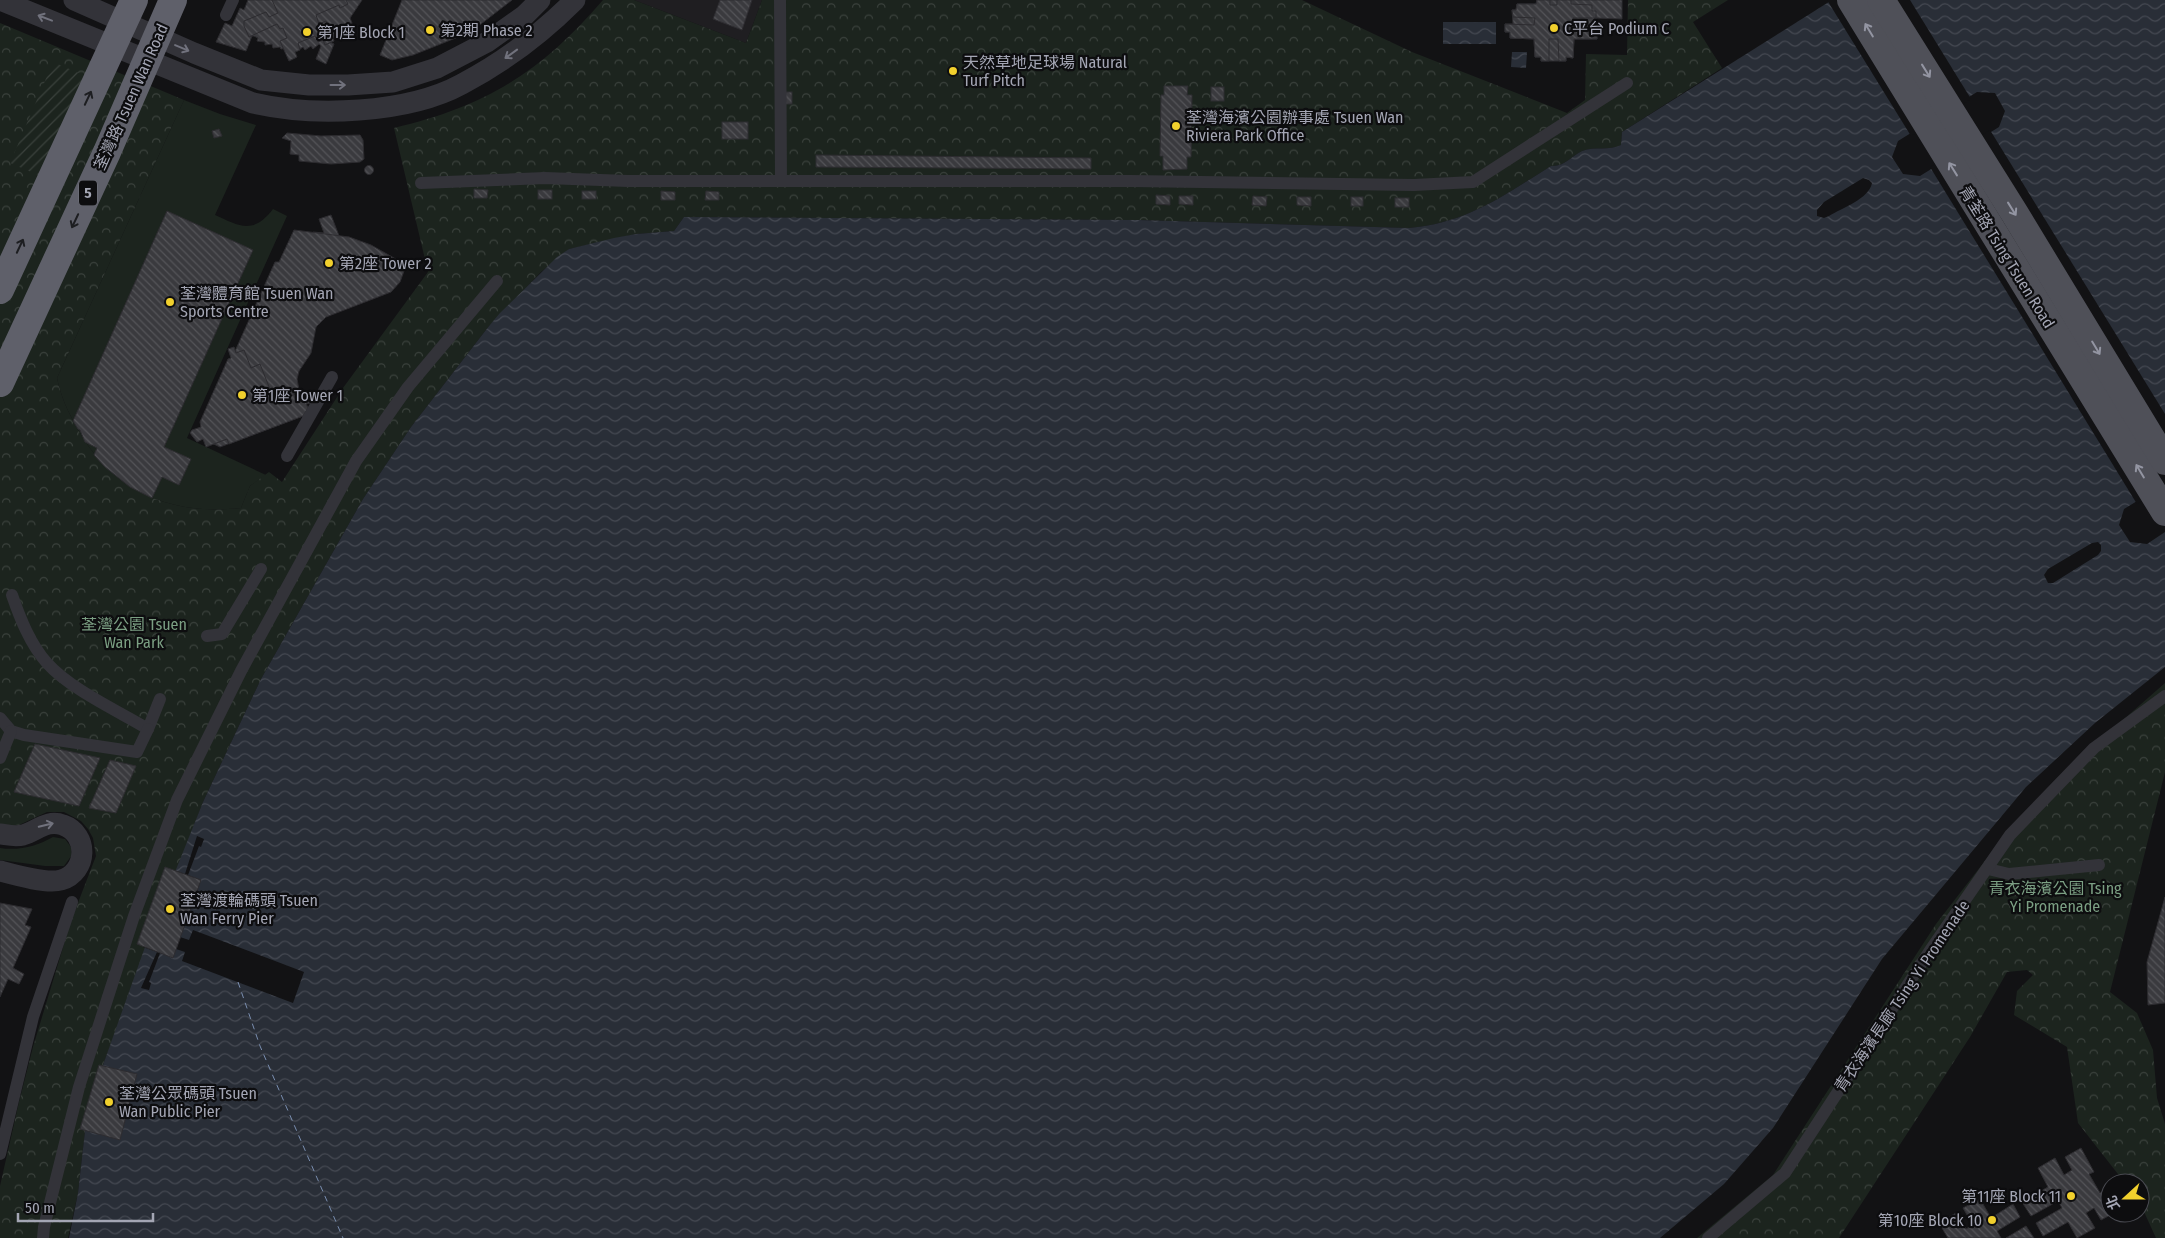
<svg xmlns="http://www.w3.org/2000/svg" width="2165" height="1238" font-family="'Fira Sans Condensed','Noto Sans TC',sans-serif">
	<defs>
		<pattern id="forest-crowns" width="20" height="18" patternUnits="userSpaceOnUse" patternTransform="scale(1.25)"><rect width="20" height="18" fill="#1c241e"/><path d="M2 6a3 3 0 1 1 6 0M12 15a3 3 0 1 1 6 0" fill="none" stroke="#3a413c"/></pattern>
		<pattern id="garden-furrows" width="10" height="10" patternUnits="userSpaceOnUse" patternTransform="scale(1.25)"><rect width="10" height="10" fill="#1c241e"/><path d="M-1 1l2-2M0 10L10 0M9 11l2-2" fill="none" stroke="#3a413c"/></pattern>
		<pattern id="water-waves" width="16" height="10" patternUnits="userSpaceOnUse" patternTransform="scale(1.25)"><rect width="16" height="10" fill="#292e37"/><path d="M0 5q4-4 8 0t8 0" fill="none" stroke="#454952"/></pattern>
		<pattern id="building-back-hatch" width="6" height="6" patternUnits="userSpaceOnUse" patternTransform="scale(1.25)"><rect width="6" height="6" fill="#3a3a3e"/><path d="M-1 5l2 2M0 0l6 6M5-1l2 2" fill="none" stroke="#545458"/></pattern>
	</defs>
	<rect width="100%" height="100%" fill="#121214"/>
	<polygon fill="#1f1e21" points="634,0 762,0 746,43"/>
	<g fill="#1c241e">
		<path d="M184 100 220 114 256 125 215 215C239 226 253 235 273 209L287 216 187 438 266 475 250 486 241 508C170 516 112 491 77 428 68 412 61 397 57 378Z"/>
		<path d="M53 837 65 839 71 847 72 855 64 866H45L0 860V848C19 851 37 846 53 837Z"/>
	</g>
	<g fill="url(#forest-crowns)">
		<path d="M603 0H634L746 43 762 0H1302L1412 52 1567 113 1585 100 1586 54 1627 55 1628 0H1728L1693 22 1722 68 1622 132 1621 145C1609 151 1595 146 1582 151 1572 156 1564 167 1551 166 1503 196 1467 223 1409 228L1138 220 684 217 674 231 636 234 569 249 541 272 489 326 411 427 363 499 261 679 203 802 103 1065 85 1131 78 1193 68 1238H0V1186L19 1102 33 1047 71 921 96 856 93 838 88 829 81 821 64 812H47L19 825 11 826 0 824V23L184 100 57 378C61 397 68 412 77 428 112 491 170 516 241 508L250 486 269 472 282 482 343 388 428 272 394 128C487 106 541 72 603 0Z"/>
		<polygon points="2165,683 2165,772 2110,992 2137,1013 2153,1050 2157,1098 2165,1124 2165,1238 2156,1238 2140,1203 2140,1183 2125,1183 2078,1123 2067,1047 2014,1015 2017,991 2033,975 2027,970 2007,972 1970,1037 1839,1238 1697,1238 1773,1175 1936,924 1991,853 2057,778"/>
	</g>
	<polygon fill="url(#garden-furrows)" points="53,62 107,85 64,186 10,163"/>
	<g fill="url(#water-waves)" fill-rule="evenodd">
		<path d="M1832 0H2165V484L2124 509 2119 525 2130 542 2147 544 2165 532V667L2095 723 2026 787 1882 959 1773 1128 1724 1184 1660 1238H69L78 1193 85 1131 103 1065 145 947 203 802 261 679 363 499 411 427 489 326 500 313 557 257 569 249 614 238 636 234 674 231 684 217 1138 220 1409 228C1467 223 1503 196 1551 166 1564 167 1572 156 1582 151 1595 146 1609 151 1621 145L1622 132ZM1977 92 1995 93 2005 111 1999 127 1920 176 1903 174 1892 157 1898 141ZM1863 178 1869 180 1872 183C1869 199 1842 208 1829 216L1824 218 1817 216V210L1824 202ZM2098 542 2101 545V551L2098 555 2053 583H2048L2044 575 2048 569 2092 543Z"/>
		<rect x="1443" y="22" width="53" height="22"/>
		<polygon points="1512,52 1527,52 1526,68 1511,67"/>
	</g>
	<g fill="#121214">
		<polygon points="1827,0 1910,0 1971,99 1911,136"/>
		<polygon points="1990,130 2165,414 2165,487 2137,504 1930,167"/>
		<polygon points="197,836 204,839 201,847 199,846 188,875 201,880 180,937 189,940 193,930 304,972 293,1003 182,961 185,952 176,949 160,953 149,982 151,983 149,990 141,988 157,952 143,947 174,870 185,874"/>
	</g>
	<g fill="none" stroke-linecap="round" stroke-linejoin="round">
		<polyline stroke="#7a8eb0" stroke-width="1" stroke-dasharray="6 5" stroke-linecap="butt" points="238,982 260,1046 343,1238"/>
	</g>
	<g fill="url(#building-back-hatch)" stroke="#2d2c30">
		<polygon points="248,0 362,0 350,18 352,23 349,29 346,28 343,35 340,33 336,39 333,37 330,42 334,44 326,64 316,59 321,46 319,44 313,49 311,46 305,50 303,47 297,51 295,48 289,51 287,48 281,49 280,47 273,48 272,44 265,45 265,42 257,41 258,38 254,36 252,36 246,51 216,42 225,23 232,26 240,8 244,10"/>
		<polygon points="272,0 346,0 348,4 340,8 339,5 316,15 319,24 326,21 334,41 325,45 323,40 318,42 315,36 298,43 300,50 295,52 297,57 289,61 280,41 287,38 283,28 280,29 277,24 249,37 244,26 244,21 266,12 269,17 278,13"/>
		<polygon points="402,0 512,0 481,24 458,37 413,55 392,60 380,55"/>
		<polygon points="720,0 752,0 742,30 713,19"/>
		<polygon points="1537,0 1622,0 1622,19 1596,18 1596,25 1603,25 1603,34 1597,34 1597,39 1574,39 1573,58 1566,57 1566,61 1541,61 1541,57 1535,57 1534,39 1510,38 1510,32 1505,32 1505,24 1513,24 1512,10 1516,10 1517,4 1536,4"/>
		<polygon points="1537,0 1550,0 1550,5 1557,5 1557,0 1571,0 1571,4 1592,5 1592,11 1596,11 1596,18 1573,18 1573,25 1603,25 1603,34 1597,34 1597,39 1574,39 1573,58 1566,57 1566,61 1559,61 1558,39 1549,39 1549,61 1541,61 1541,57 1535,57 1534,39 1510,38 1510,32 1505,32 1505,24 1534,25 1535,18 1513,17 1512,10 1516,10 1517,4 1536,4"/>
		<polygon points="1164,86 1188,86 1187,95 1192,95 1191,157 1187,157 1187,169 1163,170 1163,156 1160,156 1161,95 1164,95"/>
		<rect x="1211" y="87" width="13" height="14"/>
		<rect x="783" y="92" width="9" height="12"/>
		<rect x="722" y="122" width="26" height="17"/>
		<polygon points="219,129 222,136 214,138 212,131"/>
		<polygon points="287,133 321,136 360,135 363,140 364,159 360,162 331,164 299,161 299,155 290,154 291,141 282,138"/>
		<polygon points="816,155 1091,158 1091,169 816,167"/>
		<circle cx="369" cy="170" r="4.5"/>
		<polygon points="474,189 488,190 487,198 474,198"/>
		<rect x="538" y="190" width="14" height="9"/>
		<rect x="582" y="191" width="14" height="8"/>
		<polygon points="661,191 675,192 675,200 661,200"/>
		<polygon points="706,191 719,192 719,200 705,200"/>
		<polygon points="1156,195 1170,196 1170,205 1156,204"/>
		<polygon points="1179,196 1193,196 1193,205 1179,204"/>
		<polygon points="1253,196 1267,197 1266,206 1252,205"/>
		<polygon points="1297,197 1311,197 1311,206 1297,205"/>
		<rect x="1351" y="197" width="12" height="9"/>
		<rect x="1395" y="198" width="14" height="9"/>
		<polygon points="167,211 253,250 164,447 191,459 179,485 162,477 152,498 130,487 105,467 94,455 97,448 85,442 80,430 78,429 73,421"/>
		<polygon points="331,215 341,241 349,237 361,270 387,260 389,267 394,265 396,270 390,272 393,281 317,310 315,306 294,314 291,305 287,307 283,298 299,292 300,287 289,284 313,232 324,233 319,219"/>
		<polygon points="294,230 349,237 371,245 401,262 404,271 400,282 391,292 326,317 316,327 311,353 299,371 297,379 299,390 304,399 308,398 310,403 306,404 308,408 303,416 220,447 197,436 275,262 279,262"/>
		<polygon points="234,347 236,353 244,350 251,368 260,364 275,402 301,392 304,399 308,398 310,403 306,404 308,408 303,416 229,444 227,439 206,447 203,439 197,442 190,433 192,430 201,427 200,422 228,359 231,358 228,349"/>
		<polygon points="35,744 100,758 79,806 14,792"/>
		<polygon points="110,760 136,766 116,813 89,808"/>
		<polygon points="165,867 201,880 173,958 137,944"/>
		<polygon points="2165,897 2165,1003 2148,1005 2147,962"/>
		<polygon points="0,903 32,909 25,925 31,927 13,968 24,974 19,984 8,979 0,997"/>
		<polygon points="99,1065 137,1074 120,1140 80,1129"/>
		<polygon points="2081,1148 2094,1172 2089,1174 2100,1193 2105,1190 2110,1199 2110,1213 2114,1213 2101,1220 2094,1208 2086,1213 2095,1228 2077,1238 2068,1222 2043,1236 2036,1223 2062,1208 2058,1201 2031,1216 2022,1202 2048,1187 2038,1168 2055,1158 2064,1175 2072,1170 2065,1157"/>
		<polygon points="1980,1199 1991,1218 2013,1204 2020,1217 1997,1231 2001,1238 1948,1238 1939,1223 1956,1213 1966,1229 1973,1225 1963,1208"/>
		<polygon points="2026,1226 2034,1238 2006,1238"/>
	</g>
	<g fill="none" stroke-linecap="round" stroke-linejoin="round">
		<g stroke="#333339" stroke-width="12">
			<polyline points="780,0 781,181"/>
			<polyline points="226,15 233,0"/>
			<polyline points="421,183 545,178 628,181 1132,181 1414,185 1473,182 1627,83"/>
			<polyline points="287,456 332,377"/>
			<path d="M12 595C20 618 30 644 47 663 70 689 118 711 148 729L160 699"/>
			<polyline points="207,636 222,634 261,569"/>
			<polyline points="0,718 11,731 24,735 137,752 148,729"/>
			<polyline points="0,758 11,731"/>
			<polyline points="1988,869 2009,874 2099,865"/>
			<polyline points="0,1154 33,1017 72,902"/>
			<polyline points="43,1238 44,1227 79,1087 134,916 177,800 241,671 356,461 408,387 497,281"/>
			<polyline points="1708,1238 1785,1173 1929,952 2010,835 2094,748 2165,696"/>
		</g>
		<g stroke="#333339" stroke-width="21">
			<path d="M0 0 253 103C313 117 407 114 462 84 504 62 542 33 575 0"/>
			<polyline points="74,0 194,53 261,80 309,85 348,85 393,82 437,68 487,42 525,15 540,0"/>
			<path d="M0 834C8 835 15 837 23 835 37 831 47 819 63 825 89 834 88 872 61 880 47 884 15 875 0 871"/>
		</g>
		<g stroke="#4f5058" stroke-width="28">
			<polyline points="1851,0 2165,512"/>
			<polyline points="1881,0 2015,214 2165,461"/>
		</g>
		<g stroke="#5f606a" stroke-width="28">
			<polyline points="0,290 134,0"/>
			<polyline points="0,383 107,152 173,0"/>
		</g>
	</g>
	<defs><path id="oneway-shaft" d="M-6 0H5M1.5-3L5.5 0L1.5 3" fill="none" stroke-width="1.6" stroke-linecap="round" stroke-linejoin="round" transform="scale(1.25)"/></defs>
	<g stroke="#71727d">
		<use href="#oneway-shaft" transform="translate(45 18) rotate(-159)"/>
		<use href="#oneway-shaft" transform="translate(182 48) rotate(23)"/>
		<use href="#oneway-shaft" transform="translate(511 54) rotate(144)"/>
		<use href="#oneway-shaft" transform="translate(338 85)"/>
		<use href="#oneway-shaft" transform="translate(46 825) rotate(-14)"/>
	</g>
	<g stroke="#9395a2">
		<use href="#oneway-shaft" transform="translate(1869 30) rotate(-121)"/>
		<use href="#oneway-shaft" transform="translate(1926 71) rotate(58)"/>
		<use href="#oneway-shaft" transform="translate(1953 169) rotate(-122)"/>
		<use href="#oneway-shaft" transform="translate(2012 209) rotate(58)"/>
		<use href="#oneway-shaft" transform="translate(2096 348) rotate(59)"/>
		<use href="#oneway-shaft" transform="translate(2140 471) rotate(-121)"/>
	</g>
	<g stroke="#1d1e21">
		<use href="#oneway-shaft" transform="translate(88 98) rotate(-65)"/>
		<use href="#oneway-shaft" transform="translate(75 221) rotate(115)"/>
		<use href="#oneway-shaft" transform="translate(20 246) rotate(-65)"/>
	</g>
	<g fill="#f1d02d" stroke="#0d0d0f" stroke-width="2">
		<circle cx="1554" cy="28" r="5"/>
		<circle cx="430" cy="30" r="5"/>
		<circle cx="307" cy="32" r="5"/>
		<circle cx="953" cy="71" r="5"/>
		<circle cx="1176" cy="126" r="5"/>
		<circle cx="329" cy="263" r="5"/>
		<circle cx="170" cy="302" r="5"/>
		<circle cx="242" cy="395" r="5"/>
		<circle cx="170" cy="909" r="5"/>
		<circle cx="109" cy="1102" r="5"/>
		<circle cx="2071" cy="1196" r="5"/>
		<circle cx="1992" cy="1220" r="5"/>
	</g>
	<g text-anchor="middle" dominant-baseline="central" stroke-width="4.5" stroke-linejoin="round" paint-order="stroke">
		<rect fill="#0d0d0f" stroke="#777882" stroke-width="1" x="79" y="180.5" width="18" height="25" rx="4"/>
		<g font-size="15" font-weight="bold" fill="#a4a6b4">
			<text x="88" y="193">5</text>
		</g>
		<g font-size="16" fill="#a4a6b4" stroke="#0d0d0f" text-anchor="start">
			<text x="1564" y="28">C平台 Podium C</text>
			<text x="440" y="30">第2期 Phase 2</text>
			<text x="317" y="32">第1座 Block 1</text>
			<text x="963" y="62">天然草地足球場 Natural<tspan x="963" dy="18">Turf Pitch</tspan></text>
			<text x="1186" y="117">荃灣海濱公園辦事處 Tsuen Wan<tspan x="1186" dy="18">Riviera Park Office</tspan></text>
			<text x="339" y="263">第2座 Tower 2</text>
			<text x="180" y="293">荃灣體育館 Tsuen Wan<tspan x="180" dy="18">Sports Centre</tspan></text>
			<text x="252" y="395">第1座 Tower 1</text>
			<text x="180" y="900">荃灣渡輪碼頭 Tsuen<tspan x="180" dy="18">Wan Ferry Pier</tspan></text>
			<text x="119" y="1093">荃灣公眾碼頭 Tsuen<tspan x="119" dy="18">Wan Public Pier</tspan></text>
			<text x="2061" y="1196" text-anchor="end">第11座 Block 11</text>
			<text x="1982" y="1220" text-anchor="end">第10座 Block 10</text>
		</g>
		<g font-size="16" fill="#a4a6b4" stroke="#0d0d0f">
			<text transform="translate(131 97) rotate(-66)">荃灣路 Tsuen Wan Road</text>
			<text transform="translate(2007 257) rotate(58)">青荃路 Tsing Tsuen Road</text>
			<text transform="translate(1902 996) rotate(-56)">青衣海濱長廊 Tsing Yi Promenade</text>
		</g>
		<g font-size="16" fill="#7b9f83" stroke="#0d0d0f">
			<text x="134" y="624">荃灣公園 Tsuen<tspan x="134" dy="18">Wan Park</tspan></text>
			<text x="2055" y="888">青衣海濱公園 Tsing<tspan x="2055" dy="18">Yi Promenade</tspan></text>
		</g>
	</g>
	<g transform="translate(2125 1198) rotate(249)"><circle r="24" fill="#0d0d0f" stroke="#494a51"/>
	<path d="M0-4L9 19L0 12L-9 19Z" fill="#f1d02d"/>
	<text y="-8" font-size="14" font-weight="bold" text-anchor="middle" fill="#a4a6b4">北</text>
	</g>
	<path d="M18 1213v8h135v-8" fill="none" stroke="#a4a6b4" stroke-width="2.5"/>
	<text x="25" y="1213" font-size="15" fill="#a4a6b4" stroke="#0d0d0f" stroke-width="4" paint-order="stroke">50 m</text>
</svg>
